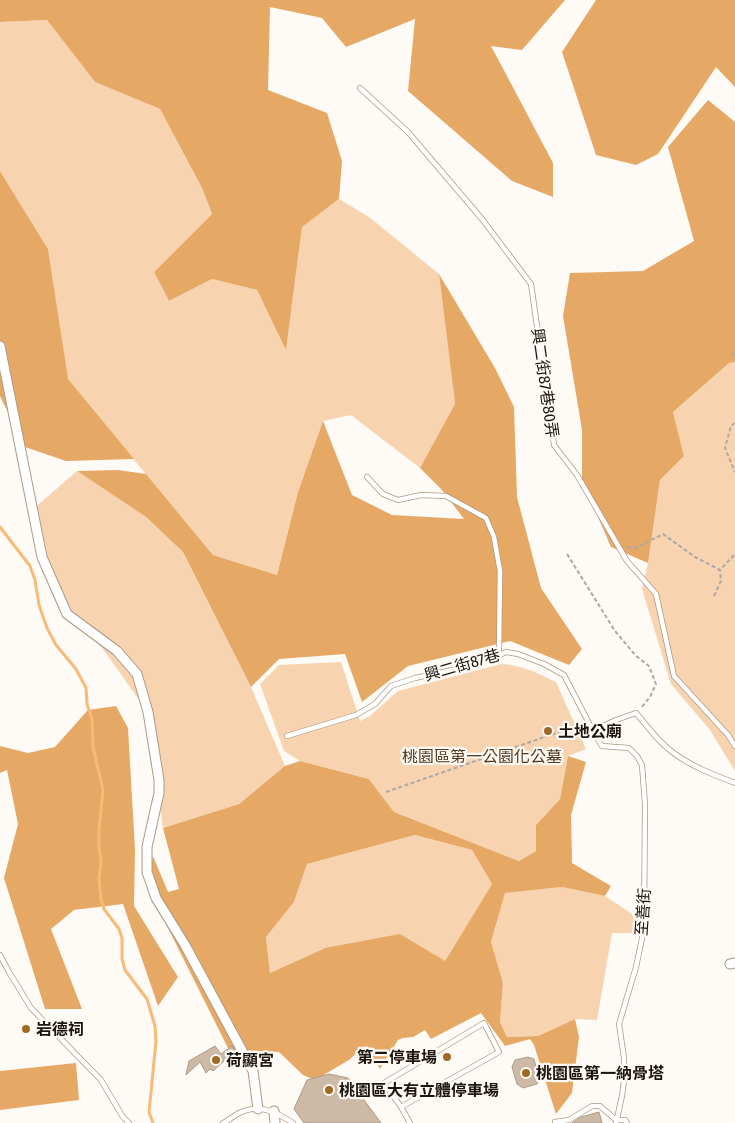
<svg xmlns="http://www.w3.org/2000/svg" width="735" height="1123" font-family="'Fira Sans Condensed','Noto Sans TC',sans-serif">
	<rect width="100%" height="100%" fill="#fefaf6"/>
	<g fill="#f7d4af">
		<polygon points="47,20 95,82 160,109 202,188 212,214 154,272 169,301 212,279 257,290 286,349 302,227 339,199 369,217 439,274 455,405 420,468 351,415 323,421 298,492 277,575 213,555 67,379 48,249 0,171 0,22"/>
		<polygon points="735,362 735,771 710,730 671,684 642,589 648,563 660,480 684,456 673,412 729,363"/>
		<polygon points="77,471 146,517 183,552 251,687 285,766 239,804 163,828 149,714 103,649 56,597 31,511"/>
		<path d="M341 662 360 721 370 716 398 691 501 664C521 665 538 673 556 682L586 749 568 756 560 799 536 825V851L519 861 394 812 369 779 300 761 284 751 260 684 279 665Z"/>
		<polygon points="415,835 472,850 492,884 445,961 325,948 270,973 266,937 294,902 307,864"/>
		<polygon points="562,887 605,896 632,914 635,924 633,933 612,933 597,1020 575,1019 538,1036 507,1037 500,1022 503,983 491,942 505,893"/>
	</g>
	<g fill="#e6a965" fill-rule="evenodd">
		<polygon points="0,0 565,0 522,50 491,46 553,163 553,197 512,181 408,91 415,19 346,47 322,18 270,7 268,90 327,113 342,161 339,199 302,227 286,350 257,290 212,279 169,301 154,272 212,214 202,188 160,109 95,82 47,20 0,22"/>
		<polygon points="596,0 735,0 735,87 716,67 658,154 636,165 596,155 562,52"/>
		<polygon points="708,100 735,122 735,362 729,363 673,412 684,456 660,480 648,563 611,547 582,480 582,430 563,316 570,273 643,271 694,241 668,147"/>
		<polygon points="0,171 48,249 68,379 134,459 66,461 25,447 0,396"/>
		<polygon points="439,274 495,368 514,407 517,497 541,588 582,649 569,665 510,641 408,666 362,702 345,654 279,659 251,687 183,552 146,517 77,471 118,470 146,474 213,555 277,575 298,492 323,421 352,495 392,515 464,519 442,490 420,468 455,404"/>
		<polygon points="116,706 128,728 135,849 134,906 178,977 158,1006 123,904 74,910 51,929 82,1009 45,1009 4,878 18,824 7,770 0,773 0,746 28,753 55,747 88,710"/>
		<path d="M568 756 586 762 571 815 572 863 611 886 605 896 562 887 505 893 491 942 503 983 500 1022 507 1037 538 1036 575 1019 579 1037 572 1093 556 1114 534 1045 530 1039 505 1046 481 1013 431 1039 425 1030 413 1037 403 1038 398 1040 380 1069 364 1046 349 1060 315 1080 303 1075 279 1052 229 1050 147 886 153 856 168 892 179 889 163 828 239 804 285 766 300 761 369 779 394 812 519 861 536 851V825L560 799ZM415 835 472 850 492 884 445 961 400 934 325 948 270 973 266 937 294 902 307 864Z"/>
		<polygon points="76,1063 79,1100 0,1110 0,1071"/>
	</g>
	<g fill="none" stroke-linecap="round" stroke-linejoin="round">
		<polyline stroke="#f8ba76" stroke-width="3" points="0,527 30,566 35,580 39,605 47,628 56,645 76,669 86,688 87,704 92,719 93,747 103,790 99,830 99,848 101,861 99,879 101,899 104,909 119,929 122,938 122,959 125,970 147,999 155,1026 156,1041 149,1112 153,1123"/>
	</g>
	<g fill="#ccb9a6" stroke="#ad9b87">
		<polygon points="215,1046 221,1054 232,1046 235,1051 213,1071 210,1069 206,1073 200,1062 186,1075 189,1061"/>
		<polygon points="528,1057 534,1059 539,1079 537,1084 523,1088 517,1084 512,1067 515,1060"/>
		<polygon points="329,1074 348,1078 381,1123 304,1123 294,1109 307,1080"/>
		<polygon points="599,1112 602,1123 572,1123 581,1117"/>
	</g>
	<g fill="none" stroke-linecap="round" stroke-linejoin="round">
		<g stroke="#ac9986" stroke-width="6">
			<g id="lane">
				<polyline points="360,88 408,132 482,219 531,284 554,445 577,475 627,561 656,594 674,676 728,735 735,746"/>
				<polyline points="367,477 383,494 398,500 421,495 446,496 486,518 494,537 500,571 499,655"/>
				<polyline points="593,731 602,746 629,748 637,756 642,765 645,804 644,929 636,967 619,1024 624,1058 624,1081 622,1096 616,1123"/>
				<path d="M287 736 356 715 375 704 391 686 415 678 466 667 479 661 491 659 506 652 518 654 544 664 564 675 593 731 616 720 636 713C648 727 659 743 675 754 693 767 714 775 735 783"/>
				<polyline points="0,955 9,972 31,1008 101,1080 123,1117 129,1123"/>
				<polyline points="401,1107 499,1052 484,1023 384,1083 401,1107 410,1123"/>
				<polyline points="555,1122 569,1120 592,1106 600,1106 616,1120 625,1120 627,1123"/>
				<path d="M223 1123C230 1120 236 1113 244 1111 262 1104 279 1114 293 1123"/>
			</g>
		</g>
		<g stroke="#ac9986" stroke-width="11">
			<g id="street">
				<polyline points="0,346 42,557 67,614 117,651 137,674 148,712 159,780 159,793 147,847 147,872 156,898 185,945 253,1071 258,1109"/>
				<polyline points="730,964 735,963"/>
				<polyline points="274,1111 275,1123"/>
			</g>
		</g>
		<g stroke="#ada8a3" stroke-width="2" stroke-dasharray="4 2.5" stroke-linecap="butt">
			<polyline points="733,353 735,355"/>
			<polyline points="735,423 731,426 725,448 735,472"/>
			<polyline points="627,547 635,548 663,534 695,557 720,570 735,554"/>
			<polyline points="567,554 615,631 636,656 649,666 656,684 650,697 641,708"/>
			<polyline points="714,596 721,581 720,570"/>
			<polyline points="386,792 582,724"/>
		</g>
		<use href="#lane" stroke="#fff" stroke-width="4.5"/>
		<use href="#street" stroke="#fff" stroke-width="9"/>
	</g>
	<g fill="#a06a24" stroke="#fefaf6" stroke-width="2">
		<circle cx="548" cy="731" r="5"/>
		<circle cx="26" cy="1029" r="5"/>
		<circle cx="447" cy="1057" r="5"/>
		<circle cx="216" cy="1060" r="5"/>
		<circle cx="526" cy="1073" r="5"/>
		<circle cx="329" cy="1090" r="5"/>
	</g>
	<g text-anchor="middle" dominant-baseline="central" stroke-width="4.5" stroke-linejoin="round" paint-order="stroke">
		<g font-size="16" fill="#1c150e" stroke="#fefaf6">
			<text transform="translate(545 383) rotate(82)">興二街87巷80弄</text>
			<text transform="translate(462 665) rotate(-16)">興二街87巷</text>
			<text transform="translate(643 912) rotate(-86)">至善街</text>
		</g>
		<g font-size="16" font-weight="bold" fill="#1c150e" stroke="#fefaf6" text-anchor="start">
			<text x="558" y="731">土地公廟</text>
			<text x="36" y="1029">岩德祠</text>
			<text x="437" y="1057" text-anchor="end">第二停車場</text>
			<text x="226" y="1060">荷顯宮</text>
			<text x="536" y="1073">桃園區第一納骨塔</text>
			<text x="339" y="1090">桃園區大有立體停車場</text>
		</g>
		<g font-size="16" fill="#51381a" stroke="#fefaf6">
			<text x="482" y="756">桃園區第一公園化公墓</text>
		</g>
	</g>
</svg>
